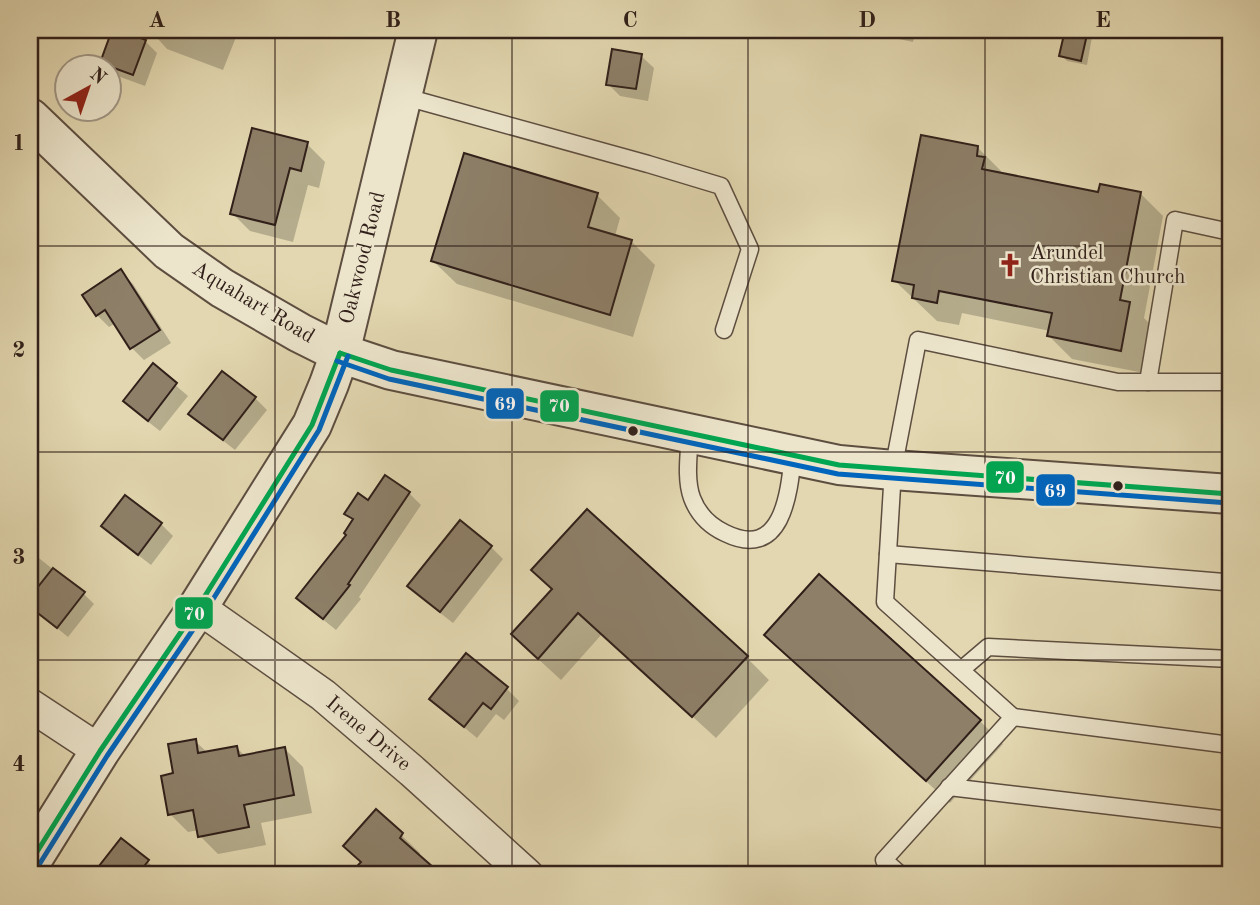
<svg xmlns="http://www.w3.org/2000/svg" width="1260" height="905" font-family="'Old Standard TT',serif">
	<rect width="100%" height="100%" fill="#e2d7b0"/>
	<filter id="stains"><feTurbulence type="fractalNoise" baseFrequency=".00286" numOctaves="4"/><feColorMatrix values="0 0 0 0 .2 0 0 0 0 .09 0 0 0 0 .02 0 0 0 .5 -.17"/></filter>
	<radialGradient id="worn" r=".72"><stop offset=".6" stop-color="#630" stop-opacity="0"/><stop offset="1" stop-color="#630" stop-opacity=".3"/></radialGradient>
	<g fill="#0003">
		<polygon points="114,30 145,41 157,53 145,86 115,75 108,69 108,66 102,63"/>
		<polygon points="150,30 235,30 238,32 223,70 167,49"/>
		<polygon points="882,30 916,30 913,42 889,37"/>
		<polygon points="949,30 973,30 972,35"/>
		<polygon points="1067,30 1087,32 1092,37 1087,65 1067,61 1061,55"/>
		<polygon points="641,56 654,68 648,101 620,96 608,84"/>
		<polygon points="307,144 325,162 319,188 308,185 293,242 250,231 232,213"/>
		<polygon points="978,148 1001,171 1000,174 1100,194 1140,193 1163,216 1144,318 1153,327 1144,373 1072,359 1049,336 1050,331 962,313 959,325 937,321 894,280"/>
		<polygon points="597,195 620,218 615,236 631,241 655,265 633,337 457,284 433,261"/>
		<polygon points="121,272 133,284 171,343 144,360 132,348 116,323 109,327 97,315 85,295"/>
		<polygon points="153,366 188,396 160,431 137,413 125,401"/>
		<polygon points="255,398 267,410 235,450 203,425 191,413"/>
		<polygon points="409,493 421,505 359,597 361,599 336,630 310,609 298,597 348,535 354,521 347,514 369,502"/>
		<polygon points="126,497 161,524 173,536 151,565 116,538 104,526"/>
		<polygon points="587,512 747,658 769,680 716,738 602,634 561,680 536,657 554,589"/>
		<polygon points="460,522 491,547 503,559 453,623 421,598 409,586"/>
		<polygon points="30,551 84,594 94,604 68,637 30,606 30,600 36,593 30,588"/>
		<polygon points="766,635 980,721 1003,744 950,803 789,658"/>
		<polygon points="466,656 507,689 519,701 504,720 496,714 477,738 443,710 431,698"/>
		<polygon points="195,741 208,753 237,748 245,756 285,749 303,767 312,813 261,823 266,845 218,854 200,836 199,830 188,832 170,814 175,774"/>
		<polygon points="376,811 420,853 418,856 439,875 365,875 358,868 363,863"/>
		<polygon points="121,841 148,862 160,874 159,875 94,875"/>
	</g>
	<g fill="#8d7f68" stroke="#31201a" stroke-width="2">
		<polygon points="112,30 119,30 146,40 133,75 100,63"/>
		<polygon points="1065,30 1088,30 1081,61 1059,56"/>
		<polygon points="612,49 642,54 636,89 606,85"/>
		<polygon points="252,128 308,142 301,171 290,168 275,225 230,214"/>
		<polygon points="921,135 978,146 977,156 985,157 982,169 1098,192 1100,184 1141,192 1120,300 1130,302 1121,351 1047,336 1052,313 939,291 937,303 912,298 914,285 892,281"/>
		<polygon points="464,153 598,193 588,227 632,240 610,315 431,261"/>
		<polygon points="121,269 160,330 130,349 105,310 96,316 82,295"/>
		<polygon points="153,363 177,383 148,421 123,401"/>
		<polygon points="222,371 256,397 223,440 188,414"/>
		<polygon points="385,475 410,492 348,584 350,585 323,619 296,598 346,535 344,533 353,519 344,514 358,493 368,500"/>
		<polygon points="125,495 162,523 138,555 101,526"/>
		<polygon points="587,509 748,656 692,717 578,613 538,659 511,634 552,589 531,570"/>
		<polygon points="460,520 492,546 440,612 407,586"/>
		<polygon points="53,568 85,592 57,628 30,607 30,597"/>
		<polygon points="819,574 981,720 926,781 764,635"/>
		<polygon points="466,653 508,687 491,709 483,703 464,727 429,699"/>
		<polygon points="196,739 198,753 237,746 239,756 285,747 294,795 244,805 249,827 198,837 193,810 168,815 161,776 173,773 168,744"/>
		<polygon points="376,809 403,833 400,838 442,875 349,875 361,862 343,846"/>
		<polygon points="121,838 149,860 137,875 92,875"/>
	</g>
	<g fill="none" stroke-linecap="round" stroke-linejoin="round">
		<g stroke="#5d4e40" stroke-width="19">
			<g id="service">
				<polyline points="402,96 648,164 721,186 750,249 724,330"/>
				<polyline points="1148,382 1175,220 1230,232"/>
				<path d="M690 433C689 454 685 479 692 498 698 514 710 526 725 533 782 561 789 495 793 455"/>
				<polyline points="888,554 1224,582"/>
				<polyline points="961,670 988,647 1230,659"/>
				<polyline points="1013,717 1230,745"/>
				<polyline points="949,787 1230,820"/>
				<polyline points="901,875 884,860 1013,717 885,602 893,470 918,340 1118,382 1230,382"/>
			</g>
		</g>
		<g stroke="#5d4e40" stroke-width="35">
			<g id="minor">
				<polyline points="198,607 323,695 412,771 527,875"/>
				<polyline points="30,705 100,751"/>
			</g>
		</g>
		<g stroke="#5d4e40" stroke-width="42">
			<g id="tertiary">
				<polyline points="30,118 169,251 222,288 300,333 340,353 391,370 839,465 893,470 1230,494"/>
				<polyline points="30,863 100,751 198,607 312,425 329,384 340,353 418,30"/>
			</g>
		</g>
		<use href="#service" stroke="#ece5cc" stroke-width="16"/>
		<use href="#minor" stroke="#ece5cc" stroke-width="32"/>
		<use href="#tertiary" stroke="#ece5cc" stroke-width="38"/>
		<g stroke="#ece5cc" stroke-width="10">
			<g id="bus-1">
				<polyline points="340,353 391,370 839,465 1230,494"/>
				<polyline points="30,863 100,751 198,607 312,425 340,353"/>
			</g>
		</g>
		<g stroke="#ece5cc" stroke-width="10">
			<g id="bus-2">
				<polyline points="337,361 389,379 838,474 1229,503"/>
				<polyline points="37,868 107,756 205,612 319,430 348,356"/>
			</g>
		</g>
		<use href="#bus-1" stroke="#00a651" stroke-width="5"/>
		<use href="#bus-2" stroke="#0065bd" stroke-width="5"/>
	</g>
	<path fill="none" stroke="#31201a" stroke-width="2" stroke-opacity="0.55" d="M275 30V875M512 30V875M748 30V875M985 30V875M30 246H1230M30 452H1230M30 660H1230"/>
	<defs>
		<g id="church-bare" transform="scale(1.89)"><path d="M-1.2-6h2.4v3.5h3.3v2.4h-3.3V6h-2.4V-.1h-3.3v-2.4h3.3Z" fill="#8f2418" stroke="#ece5cc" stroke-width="2.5" paint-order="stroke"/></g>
	</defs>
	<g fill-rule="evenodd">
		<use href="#church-bare" x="1010" y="265"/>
	</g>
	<g fill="#31201a" stroke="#ece5cc" stroke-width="2.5">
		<circle cx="633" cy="431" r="6"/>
		<circle cx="1118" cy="486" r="6"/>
	</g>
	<g text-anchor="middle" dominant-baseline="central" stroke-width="5" stroke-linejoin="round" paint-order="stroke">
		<g font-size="21" fill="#31201a" stroke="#ece5cc" text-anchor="start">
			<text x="1030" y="253">Arundel<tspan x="1030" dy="24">Christian Church</tspan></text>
		</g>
		<g font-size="21" fill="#31201a" stroke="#ece5cc">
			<text transform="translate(363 258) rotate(-76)">Oakwood Road</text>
			<text transform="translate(253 303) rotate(31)">Aquahart Road</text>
			<text transform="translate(368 734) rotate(40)">Irene Drive</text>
		</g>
	</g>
	<g stroke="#ece5cc" stroke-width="2.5">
		<rect x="485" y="387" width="40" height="33" rx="7" fill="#0065bd"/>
		<rect x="539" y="389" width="41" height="34" rx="7" fill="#00a651"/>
		<rect x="985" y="460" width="40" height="34" rx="7" fill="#00a651"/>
		<rect x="1035" y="473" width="41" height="34" rx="7" fill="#0065bd"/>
		<rect x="174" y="596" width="40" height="34" rx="7" fill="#00a651"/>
	</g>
	<g font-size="19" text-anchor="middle" font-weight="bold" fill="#fff">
		<text x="505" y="410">69</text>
		<text x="559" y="412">70</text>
		<text x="1005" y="484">70</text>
		<text x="1055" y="497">69</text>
		<text x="194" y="620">70</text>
	</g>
	<rect width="1260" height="905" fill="none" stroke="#e2d7b0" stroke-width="77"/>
	<g transform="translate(88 88) rotate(40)"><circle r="33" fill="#ece5cc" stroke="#a19685" stroke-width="2"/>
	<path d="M0-5L12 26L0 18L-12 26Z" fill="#8f2418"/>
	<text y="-10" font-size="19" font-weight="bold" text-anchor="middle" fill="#31201a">N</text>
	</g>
	<rect x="38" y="38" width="1184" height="828" fill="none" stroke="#31201a" stroke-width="2.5"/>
	<g font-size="23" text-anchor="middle" font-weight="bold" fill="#31201a">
		<text x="157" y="27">A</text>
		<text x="393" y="27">B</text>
		<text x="630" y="27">C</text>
		<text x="867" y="27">D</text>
		<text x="1103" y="27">E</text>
		<text x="19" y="150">1</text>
		<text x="19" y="357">2</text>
		<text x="19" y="564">3</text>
		<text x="19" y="771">4</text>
	</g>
	<rect width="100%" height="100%" filter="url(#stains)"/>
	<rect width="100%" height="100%" fill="url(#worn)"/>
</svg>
